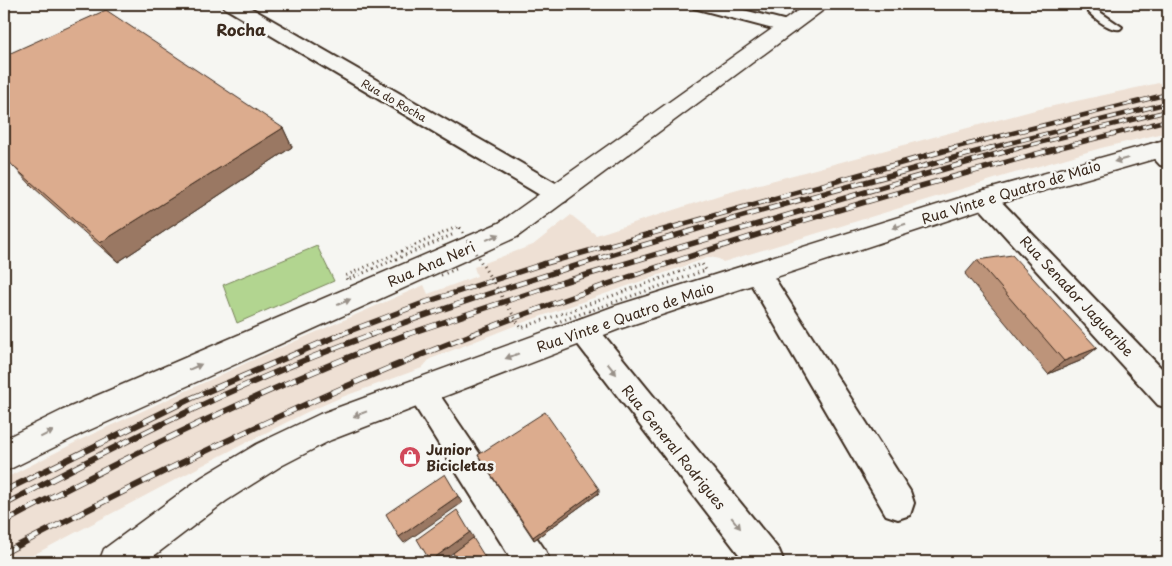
<svg xmlns="http://www.w3.org/2000/svg" width="1172" height="566" font-family="'Playpen Sans',sans-serif">
	<rect width="100%" height="100%" fill="#f6f6f2"/>
	<filter id="ink" filterUnits="userSpaceOnUse"><feTurbulence type="fractalNoise" baseFrequency=".02" numOctaves="2"/><feDisplacementMap in="SourceGraphic" scale="10" xChannelSelector="R" yChannelSelector="G"/><feConvolveMatrix kernelMatrix="1 2 1 2 8 2 1 2 1" color-interpolation-filters="sRGB"/></filter>
	<g filter="url(#ink)">
		<polygon fill="#eee0d4" points="1168,81 1168,132 1101,148 1001,177 723,262 719,259 710,257 519,324 430,359 422,368 342,397 305,413 224,454 20,562 4,562 4,479 84,438 266,354 424,285 428,294 477,276 474,267 533,245 571,215 596,235 723,194 930,138 1035,110"/>
		<polygon fill="#b2d590" stroke="#768057" points="317,246 334,281 237,323 223,285"/>
		<g fill="none" stroke-linecap="round" stroke-linejoin="round">
			<g stroke="#3b2a1e" stroke-width="4">
				<path id="lane" d="M1083 4H1093L1094 8 1122 27 1120 29C1109 31 1087 14 1083 4Z"/>
			</g>
			<g stroke="#3b2a1e" stroke-width="4">
				<g id="street">
					<polygon points="222,4 244,4 566,189 570,195 566,201 558,204 550,201 225,8"/>
					<polygon points="691,4 720,4 795,23 797,27 795,31 788,33 694,8"/>
					<polygon points="1157,142 1168,147 1168,167 1160,165 1146,150 1149,145"/>
					<polygon points="985,190 993,193 1168,375 1168,408 1158,405 977,205 973,199 977,193"/>
					<polygon points="757,262 766,265 910,491 914,503 910,515 898,519 886,515 744,272 748,265"/>
					<polygon points="583,318 593,322 779,550 784,562 745,562 573,338 569,330 573,322"/>
					<polygon points="421,378 431,382 545,550 550,562 513,562 411,400 406,391 411,382"/>
				</g>
			</g>
			<g stroke="#3b2a1e" stroke-width="3">
				<polygon id="secondary" points="807,4 828,4 826,8 517,237 83,433 4,472 4,439 61,411 499,223"/>
			</g>
			<g stroke="#3b2a1e" stroke-width="3">
				<polygon id="primary" points="1168,139 1168,155 991,206 622,328 331,440 281,466 226,501 146,562 99,562 104,549 202,477 257,444 320,414 615,306 985,190"/>
			</g>
			<use href="#lane" fill="#f6f6f2" fill-rule="evenodd"/>
			<use href="#street" fill="#f6f6f2" fill-rule="evenodd"/>
			<use href="#secondary" fill="#f6f6f2" fill-rule="evenodd"/>
			<use href="#primary" fill="#f6f6f2" fill-rule="evenodd"/>
			<g stroke="#3b2a1e" stroke-width="4.5">
				<g id="rail-far2">
					<polyline points="949,149 1168,94"/>
					<polyline points="986,149 1168,103"/>
					<polyline points="1014,149 1168,111"/>
					<polyline points="1055,149 1168,120"/>
				</g>
			</g>
			<g stroke="#3b2a1e" stroke-width="5.5">
				<g id="rail-far1">
					<polyline points="339,335 426,302 543,264 954,148"/>
					<path d="M370 335C573 261 782 204 991 148"/>
					<polyline points="405,335 563,282 909,179 1018,148"/>
					<path d="M470 335C662 260 861 201 1059 148"/>
				</g>
			</g>
			<g stroke="#3b2a1e" stroke-width="6">
				<g id="rail">
					<polyline points="4,491 192,398 342,334"/>
					<path d="M4 505C124 441 245 380 373 334"/>
					<path d="M4 522C136 452 269 386 408 334"/>
					<path d="M4 553C157 473 312 396 474 334"/>
				</g>
			</g>
			<use href="#rail-far2" stroke="#f6f6f2" stroke-width="3" stroke-dasharray="9" stroke-linecap="butt"/>
			<use href="#rail-far1" stroke="#f6f6f2" stroke-width="4" stroke-dasharray="11" stroke-linecap="butt"/>
			<use href="#rail" stroke="#f6f6f2" stroke-width="4.5" stroke-dasharray="13" stroke-linecap="butt"/>
			<g stroke="#3b2a1e" stroke-width="3" stroke-dasharray="1 4" stroke-linecap="butt">
				<polyline points="452,235 347,280 345,276 459,226 521,328 702,264 706,270 552,324"/>
				<polyline points="441,275 456,269"/>
			</g>
		</g>
		<g fill="#bd947a" stroke="#3b2a1e">
			<polygon points="283,128 292,147 118,262 33,187 14,167"/>
			<polygon points="977,260 1080,361 1048,374 965,274"/>
			<polygon points="478,455 599,493 534,540 480,459"/>
		</g>
		<g fill="#9a7863" stroke="#3b2a1e">
			<polygon points="283,128 292,147 118,262 100,243"/>
			<polygon points="1097,348 1080,361 1048,374 1064,361"/>
			<polygon points="599,489 599,493 534,540 533,537"/>
			<polygon points="458,496 462,503 404,543 399,537"/>
			<polygon points="470,532 474,538 440,562 430,562 430,561"/>
		</g>
		<g fill="#dcac8e" stroke="#3b2a1e">
			<polygon points="106,10 283,128 100,243 14,167 4,156 4,56"/>
			<polygon points="1012,255 1097,348 1064,361 977,260"/>
			<polygon points="545,412 599,489 533,537 478,455"/>
			<polygon points="445,474 458,496 399,537 386,514"/>
			<polygon points="457,510 470,532 430,561 417,539"/>
			<polygon points="473,538 488,562 452,562 456,559 453,553"/>
		</g>
		<defs><path id="oneway-solid" d="M-6-.8H1V-3.2L6.5 0L1 3.2V.8H-6Z" transform="scale(1.25)"/></defs>
		<g fill="#989088">
			<use href="#oneway-solid" transform="translate(1121 160) rotate(165)"/>
			<use href="#oneway-solid" transform="translate(899 226) rotate(162)"/>
			<use href="#oneway-solid" transform="translate(493 237) rotate(-24)"/>
			<use href="#oneway-solid" transform="translate(344 302) rotate(-24)"/>
			<use href="#oneway-solid" transform="translate(512 356) rotate(159)"/>
			<use href="#oneway-solid" transform="translate(195 367) rotate(-24)"/>
			<use href="#oneway-solid" transform="translate(612 369) rotate(51)"/>
			<use href="#oneway-solid" transform="translate(360 414) rotate(159)"/>
			<use href="#oneway-solid" transform="translate(47 434) rotate(-27)"/>
			<use href="#oneway-solid" transform="translate(736 523) rotate(51)"/>
		</g>
	</g>
	<defs>
		<g id="shop-disc" transform="scale(1.125)"><circle r="9.5" fill="#d1495b" stroke="#f6f6f2"/><path d="M-5-2.5h2.3a2.7 3.5 0 0 1 5.4 0H5L5.5 6h-11ZM-1.5-2.5h3a1.5 2.3 0 0 0-3 0Z" fill="#fff"/></g>
	</defs>
	<g fill-rule="evenodd">
		<use href="#shop-disc" x="410" y="457"/>
	</g>
	<g text-anchor="middle" dominant-baseline="central" stroke-width="5" stroke-linejoin="round" paint-order="stroke">
		<g font-size="11" fill="#3b2a1e" stroke="#f6f6f2">
			<text transform="translate(394 100) rotate(30)">Rua do Rocha</text>
		</g>
		<g font-size="14" fill="#3b2a1e" stroke="#f6f6f2">
			<text transform="translate(1011 192) rotate(-17)">Rua Vinte e Quatro de Maio</text>
			<text transform="translate(431 264) rotate(-23)">Rua Ana Neri</text>
			<text transform="translate(1077 296) rotate(47)">Rua Senador Jaguaribe</text>
			<text transform="translate(625 317) rotate(-19)">Rua Vinte e Quatro de Maio</text>
			<text transform="translate(674 447) rotate(51)">Rua General Rodrigues</text>
		</g>
		<g font-size="14" font-weight="bold" fill="#3b2a1e" stroke="#f6f6f2" text-anchor="start">
			<text x="426" y="449">Junior<tspan x="426" dy="16">Bicicletas</tspan></text>
		</g>
		<g font-size="16" font-weight="bold" fill="#3b2a1e" stroke="#f6f6f2">
			<text x="241" y="29">Rocha</text>
		</g>
	</g>
	<rect width="1172" height="566" fill="none" stroke="#f6f6f2" stroke-width="20"/>
	<rect x="10" y="10" width="1152" height="546" fill="none" stroke="#3b2a1e" stroke-width="2" filter="url(#ink)"/>
</svg>
